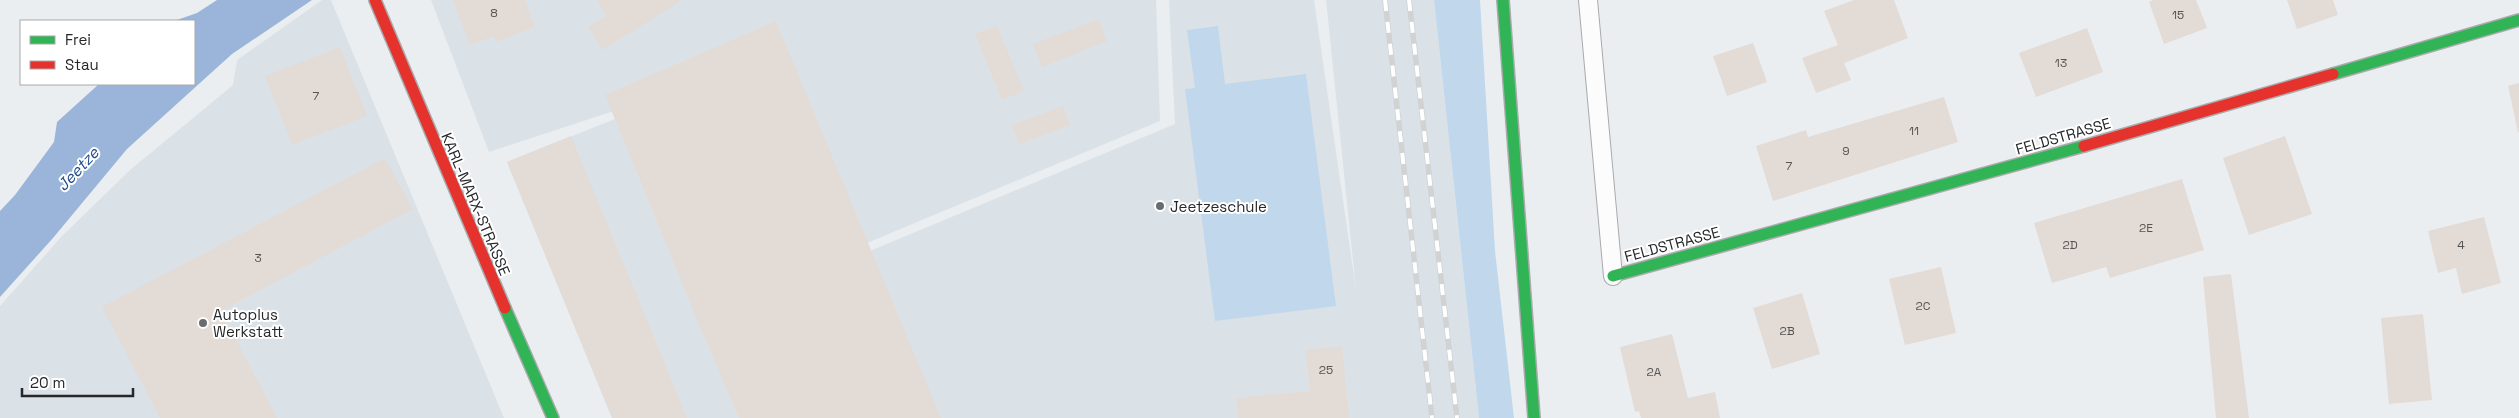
<svg xmlns="http://www.w3.org/2000/svg" width="2519" height="418" font-family="'Space Grotesk',sans-serif">
	<rect width="100%" height="100%" fill="#ebeef0"/>
	<g fill="#dae2e8">
		<polygon points="322,0 331,0 504,418 0,418 0,306 62,236 130,170 233,85 237,60"/>
		<polygon points="431,0 1156,0 1160,121 706,310 623,108 489,152"/>
		<polygon points="1169,0 1314,0 1356,290 1326,0 1434,0 1479,418 612,418 507,162 615,119 699,322 1175,124"/>
	</g>
	<g fill="#c1d7ec">
		<polygon points="1434,0 1480,0 1495,251 1514,418 1479,418"/>
		<polygon points="1218,26 1225,84 1306,74 1336,306 1215,321 1185,89 1195,88 1187,30"/>
	</g>
	<polygon fill="#9ab5d9" points="217,0 312,0 232,54 127,149 53,238 0,297 0,211 15,195 54,142 57,122 99,84 194,84 194,21 174,21 197,13"/>
	<g fill="#e3dbd6">
		<polygon points="453,0 525,0 535,27 496,42 494,36 470,45"/>
		<polygon points="597,0 678,0 679,2 603,50 588,27 607,16"/>
		<polygon points="1854,0 1894,0 1908,38 1844,63 1851,80 1816,93 1802,58 1838,45 1824,11"/>
		<polygon points="2153,0 2196,0 2207,28 2164,44 2149,2"/>
		<polygon points="2287,0 2333,0 2338,15 2297,29"/>
		<polygon points="1098,19 1107,41 1042,67 1033,44"/>
		<polygon points="776,21 871,250 941,418 739,418 698,322 605,95"/>
		<polygon points="997,26 1024,91 1002,100 975,34"/>
		<polygon points="2087,28 2103,72 2036,97 2019,53"/>
		<polygon points="1753,43 1767,82 1727,96 1713,56"/>
		<polygon points="340,47 367,116 292,145 265,76"/>
		<polygon points="2519,83 2519,132 2518,132 2508,86"/>
		<polygon points="1944,97 1958,142 1773,201 1756,146 1806,130 1808,137"/>
		<polygon points="1063,106 1070,125 1019,144 1012,125"/>
		<polygon points="571,136 649,325 687,418 612,418 585,352 507,162"/>
		<polygon points="2285,136 2312,214 2249,235 2223,158"/>
		<polygon points="385,158 413,209 221,311 277,418 160,418 102,307"/>
		<polygon points="2182,179 2204,250 2110,278 2106,267 2052,283 2034,223"/>
		<polygon points="2484,217 2501,283 2462,294 2456,268 2438,273 2428,231"/>
		<polygon points="1941,267 1956,333 1905,345 1889,279"/>
		<polygon points="2231,274 2249,418 2216,418 2203,277"/>
		<polygon points="1802,293 1820,354 1772,369 1753,308"/>
		<polygon points="2423,314 2432,400 2389,404 2381,318"/>
		<polygon points="1672,334 1688,398 1715,392 1720,418 1641,418 1639,411 1635,412 1620,347"/>
		<polygon points="1342,346 1349,418 1238,418 1236,398 1310,391 1306,350"/>
	</g>
	<g fill="none" stroke-linecap="round" stroke-linejoin="round">
		<g stroke="#a8aaab" stroke-width="20">
			<polyline id="lane" points="1588,0 1613,276"/>
		</g>
		<g stroke="#a8aaab" stroke-width="14">
			<g id="fast">
				<polyline points="1503,0 1534,418"/>
				<polyline points="2333,74 2519,20"/>
				<polyline points="1613,276 2084,146"/>
				<polyline points="505,308 553,418"/>
			</g>
		</g>
		<g stroke="#a8aaab" stroke-width="14">
			<g id="jam">
				<polyline points="375,0 505,308"/>
				<polyline points="2084,146 2333,74"/>
			</g>
		</g>
		<use href="#lane" stroke="#fcfcfd" stroke-width="18"/>
		<use href="#fast" stroke="#30b455" stroke-width="11"/>
		<use href="#jam" stroke="#e5322d" stroke-width="11"/>
		<g stroke="#d1d2d2" stroke-width="5.5">
			<g id="rail">
				<polyline points="1385,0 1432,418"/>
				<polyline points="1409,0 1457,418"/>
			</g>
		</g>
		<use href="#rail" stroke="#fff" stroke-width="4" stroke-dasharray="11" stroke-linecap="butt"/>
	</g>
	<g fill="#6a6d6e" stroke="#fff" stroke-width="2">
		<circle cx="1160" cy="206" r="5"/>
		<circle cx="203" cy="323" r="5"/>
	</g>
	<g text-anchor="middle" dominant-baseline="central" stroke-width="4" stroke-linejoin="round" paint-order="stroke">
		<g font-size="12" fill="#565554">
			<text x="494" y="13">8</text>
			<text x="2178" y="15">15</text>
			<text x="2061" y="63">13</text>
			<text x="316" y="96">7</text>
			<text x="1914" y="131">11</text>
			<text x="1846" y="151">9</text>
			<text x="1789" y="166">7</text>
			<text x="2146" y="228">2E</text>
			<text x="2070" y="245">2D</text>
			<text x="2461" y="245">4</text>
			<text x="258" y="258">3</text>
			<text x="1923" y="306">2C</text>
			<text x="1787" y="331">2B</text>
			<text x="1326" y="370">25</text>
			<text x="1654" y="372">2A</text>
		</g>
		<g font-size="15" fill="#252728" stroke="#fff">
			<text transform="translate(2063 136) rotate(-16)">FELDSTRASSE</text>
			<text transform="translate(476 204) rotate(67)">KARL-MARX-STRASSE</text>
			<text transform="translate(1672 244) rotate(-15)">FELDSTRASSE</text>
		</g>
		<g font-size="15" fill="#252728" stroke="#fff" text-anchor="start">
			<text x="1170" y="206">Jeetzeschule</text>
			<text x="213" y="314">Autoplus<tspan x="213" dy="17">Werkstatt</tspan></text>
		</g>
		<g font-size="16" font-style="italic" fill="#204c8b" stroke="#fff">
			<text transform="translate(78 169) rotate(-47)">Jeetze</text>
		</g>
	</g>
	<rect x="20" y="20" width="175" height="65" fill="#ffffff" stroke="#a8a9a9"/>
	<rect x="30" y="36" width="25" height="8" fill="#30b455" stroke="#a8a9a9"/>
	<text x="65" y="45" font-size="15" fill="#252728">Frei</text>
	<rect x="30" y="61" width="25" height="8" fill="#e5322d" stroke="#a8a9a9"/>
	<text x="65" y="70" font-size="15" fill="#252728">Stau</text>
	<path d="M22 388v8h111v-8" fill="none" stroke="#252728" stroke-width="2.5"/>
	<text x="30" y="388" font-size="15" fill="#252728" stroke="#ffffff" stroke-width="4" paint-order="stroke">20 m</text>
</svg>
